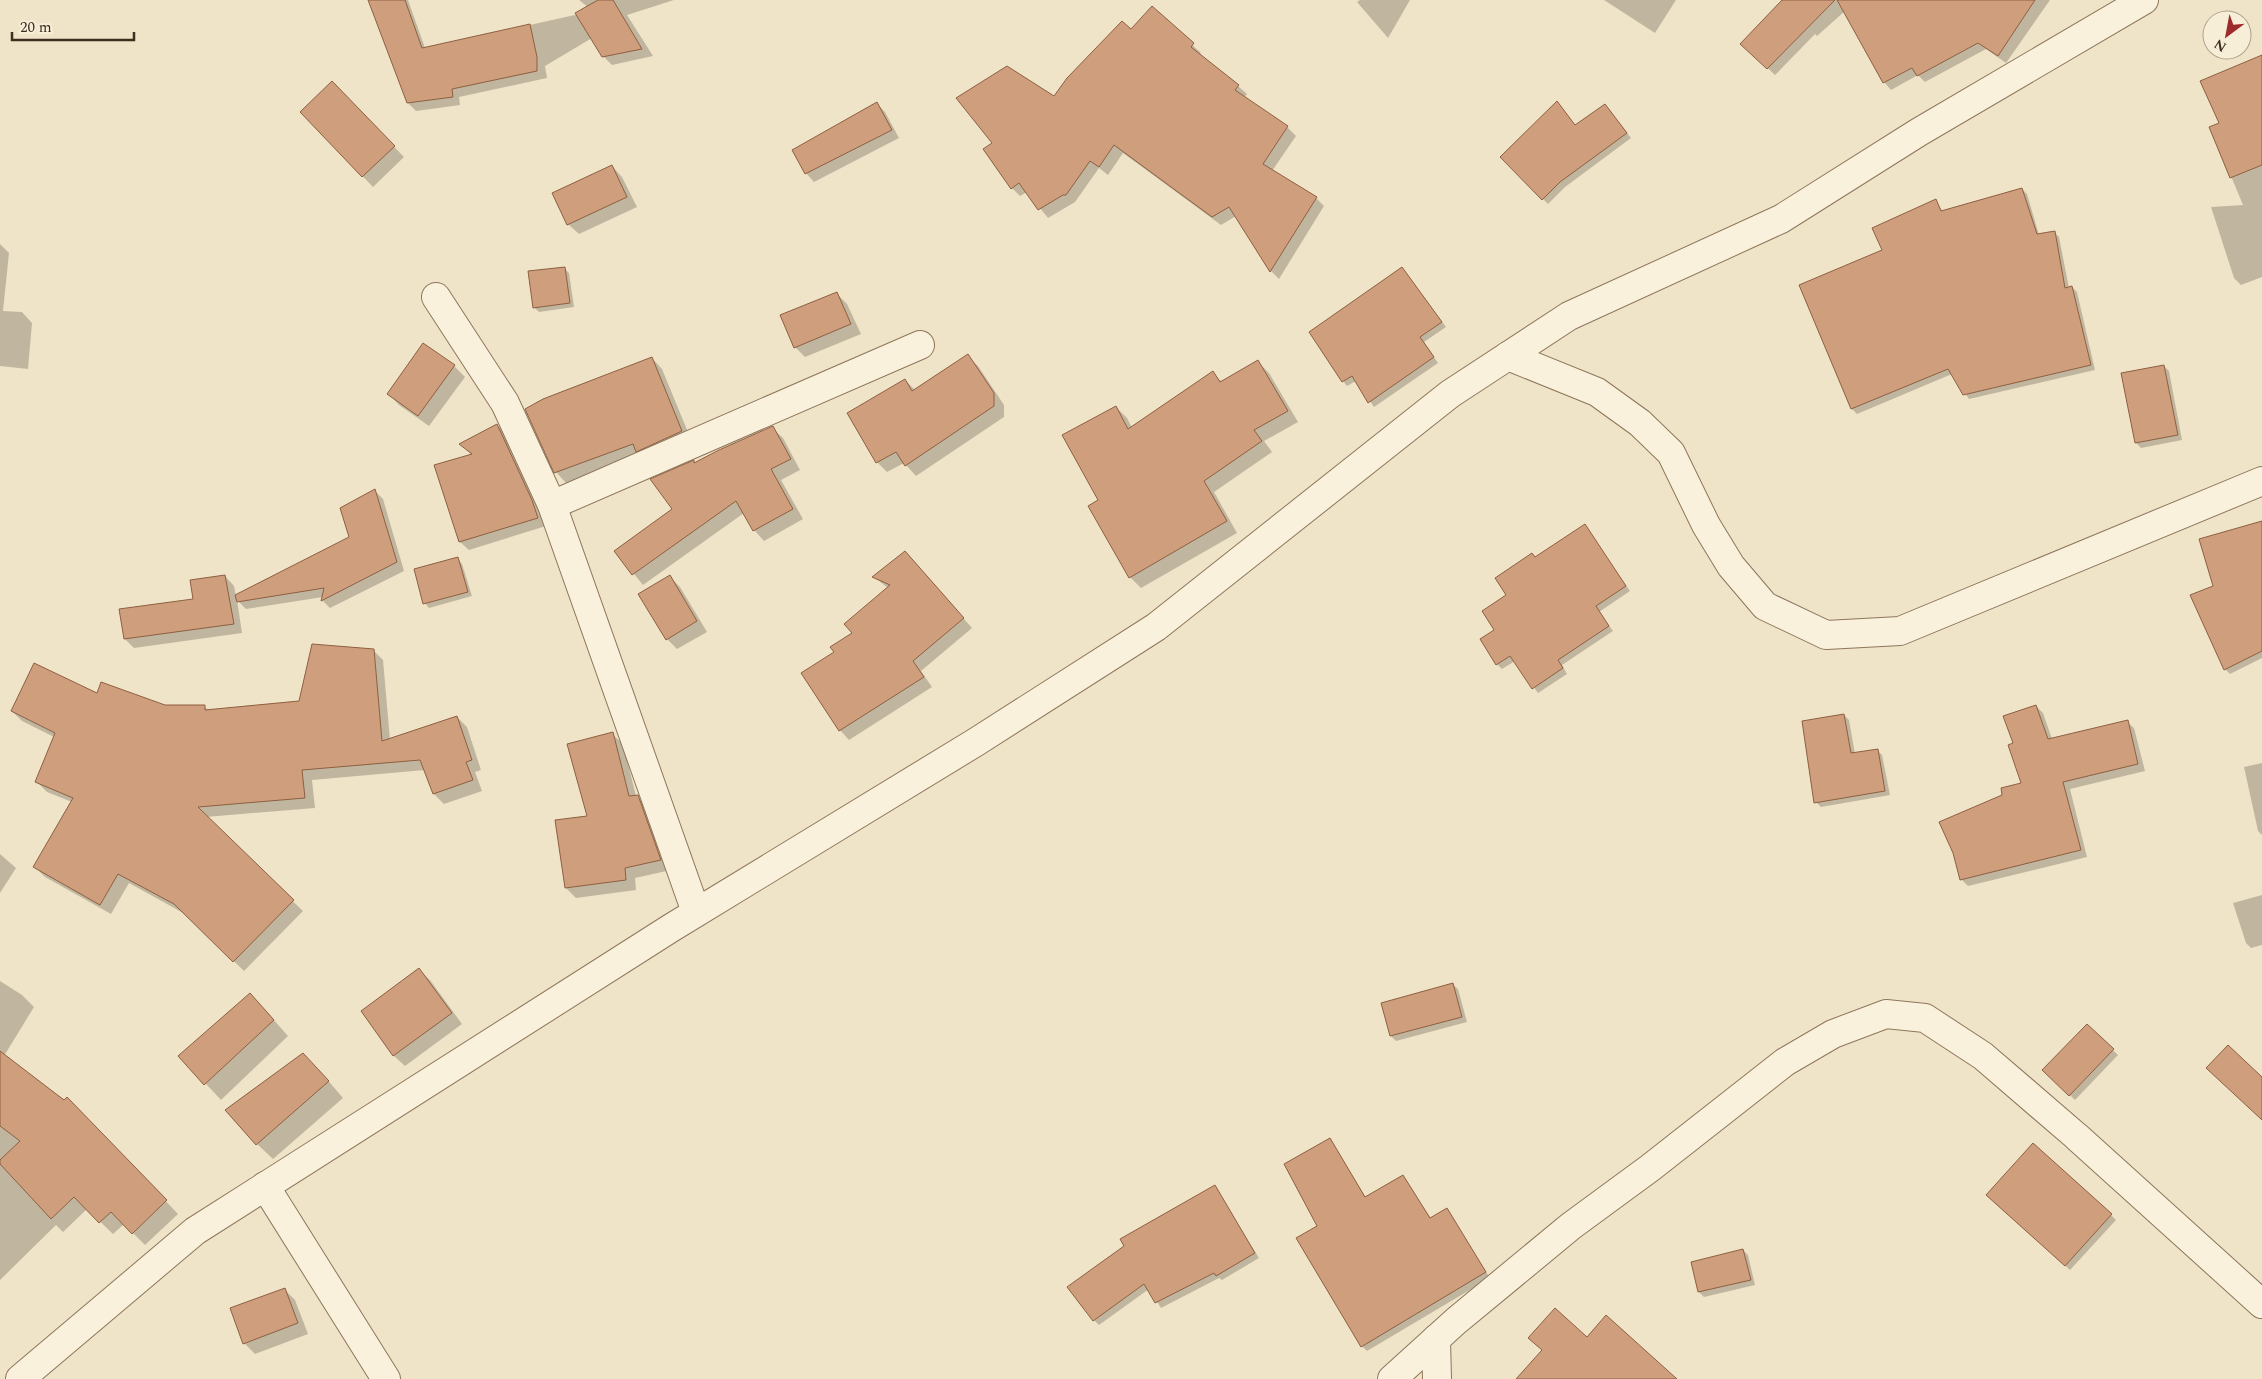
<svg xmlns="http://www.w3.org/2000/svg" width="2262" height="1379" font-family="Spectral,serif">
	<rect width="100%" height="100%" fill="#f0e4c8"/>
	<g fill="#0003">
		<polygon points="369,0 408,0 425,48 593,11 579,0 674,0 627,15 653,56 612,65 603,56 592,38 545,66 547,78 459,97 460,105 416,111 408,103"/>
		<polygon points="1360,0 1410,0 1388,38 1357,2"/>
		<polygon points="1604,0 1676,0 1655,33"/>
		<polygon points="1783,0 2050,0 2006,63 1986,49 1925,82 1918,75 1891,90 1884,82 1845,11 1817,36 1815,34 1775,75 1742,44"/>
		<polygon points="1152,8 1201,53 1199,55 1238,86 1247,94 1244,98 1287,127 1296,136 1272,171 1316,198 1324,206 1279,279 1271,271 1236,216 1221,225 1123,153 1108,175 1099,168 1075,202 1048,218 1027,192 1020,196 1012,188 1054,97 1132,31"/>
		<polygon points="2262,56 2262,277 2241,285 2234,278 2211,207 2243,205 2211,128 2220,124"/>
		<polygon points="332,83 404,157 373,187 301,112"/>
		<polygon points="1557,102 1576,126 1609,110 1631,138 1565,187 1548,204 1502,157"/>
		<polygon points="877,104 885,112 899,138 814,182 806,173 794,150"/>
		<polygon points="612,166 622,177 637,207 579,234 568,224"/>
		<polygon points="2022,189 2027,194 2039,235 2054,232 2059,237 2069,288 2072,287 2077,292 2095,370 1969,399 1952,374 1857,414 1852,409 1800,286 1884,251 1936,201 1943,212"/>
		<polygon points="0,244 9,253 3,311 22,312 32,323 28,369 0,366"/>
		<polygon points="564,268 569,273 574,307 539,312 534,307"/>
		<polygon points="1402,268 1446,327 1424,342 1438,363 1374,407 1356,381 1347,386 1343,381"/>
		<polygon points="836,293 847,304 861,334 805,357 795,347"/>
		<polygon points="424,344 454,366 465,377 429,426 399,405 389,394"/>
		<polygon points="967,356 978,366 1004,405 1004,417 916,476 904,463 887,472 877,462 905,380 915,390"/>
		<polygon points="652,358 662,369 692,442 641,455 566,483 556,472"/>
		<polygon points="1258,362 1269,373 1298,422 1264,441 1272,452 1214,492 1237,533 1141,588 1130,577 1099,501 1116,407 1127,418 1132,428 1213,373 1222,382"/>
		<polygon points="2164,366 2169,371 2182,440 2141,448 2136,443 2123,374"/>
		<polygon points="497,425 505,433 540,509 546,526 469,550 460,542 436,465 472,455 461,445"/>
		<polygon points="772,428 783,438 800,470 781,480 803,519 764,541 754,530 744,513 643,585 616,552 674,510 693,462 695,464"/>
		<polygon points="375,491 383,499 404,571 330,608 322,600 323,597 246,609 237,600 242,633 134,648 125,639 195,600 225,576 234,586 236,596 351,538"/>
		<polygon points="2262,523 2262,658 2230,674 2225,669 2214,587"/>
		<polygon points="1584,525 1630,591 1599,612 1613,631 1562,665 1567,674 1538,693 1515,661 1502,669 1497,664 1495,630 1508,595 1535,558"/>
		<polygon points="905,552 972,628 921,671 932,687 849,740 840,730 803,674 835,653 853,633 888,588 874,577"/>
		<polygon points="458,559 462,564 472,596 429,608 425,603"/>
		<polygon points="670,577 680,587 707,632 677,649 667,639"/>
		<polygon points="373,650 383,660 390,740 457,717 467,727 481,770 475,772 482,791 444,804 434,794 425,770 312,780 315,808 206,817 303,911 244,971 185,914 129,883 111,914 45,877 35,867 72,802 47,792 37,782 54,737 22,721 12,711 98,695 165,706 204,706 209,711 300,703"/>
		<polygon points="2036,706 2043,713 2052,739 2127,722 2134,728 2145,771 2070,789 2087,857 1968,886 1961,879 2004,796 2023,784 2014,744"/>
		<polygon points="1844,715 1849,720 1855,754 1877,750 1882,755 1890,795 1821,807 1816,802"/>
		<polygon points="612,734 623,744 636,796 648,807 671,870 635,878 636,890 576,898 566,888"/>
		<polygon points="2262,763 2262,835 2258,831 2244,767"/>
		<polygon points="0,854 16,868 0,893"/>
		<polygon points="2262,895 2262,945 2251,948 2246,943 2233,903"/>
		<polygon points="419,970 430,980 462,1024 405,1066 394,1056 362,1011"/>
		<polygon points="0,981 22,995 34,1007 4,1056 80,1111 178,1214 145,1245 124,1224 113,1234 87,1209 63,1232 56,1225 0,1280"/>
		<polygon points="1453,985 1458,989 1467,1022 1396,1041 1391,1036 1382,1003"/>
		<polygon points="265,1010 288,1036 221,1100 180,1056"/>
		<polygon points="2087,1025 2118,1055 2075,1100 2044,1070"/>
		<polygon points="319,1070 343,1098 273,1159 257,1144"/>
		<polygon points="1330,1140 1366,1198 1403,1176 1431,1219 1447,1210 1490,1278 1367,1351 1362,1346 1319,1226"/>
		<polygon points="1214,1187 1259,1258 1222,1280 1219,1278 1161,1308 1149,1289 1099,1325 1094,1320"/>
		<polygon points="1992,1200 2111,1215 2116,1220 2070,1270"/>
		<polygon points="1743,1250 1748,1255 1755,1285 1704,1297 1699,1292 1692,1263"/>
		<polygon points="284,1289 295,1300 308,1334 255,1354 244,1343"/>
	</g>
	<g fill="#cf9f7d" stroke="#8d5f41">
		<polygon points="368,0 405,0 422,48 530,24 537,57 537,71 452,89 453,97 407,103"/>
		<polygon points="598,0 613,0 642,49 602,57 575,13"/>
		<polygon points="1782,0 1835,0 1767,69 1740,44"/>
		<polygon points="1837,0 2035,0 1998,56 1978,43 1917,76 1912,68 1883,83"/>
		<polygon points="1152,6 1194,43 1191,47 1239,85 1235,90 1288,126 1263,164 1317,197 1270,272 1229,207 1212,217 1114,145 1099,167 1090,161 1066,195 1063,195 1038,210 1019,183 1011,189 983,149 992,143 956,98 1007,66 1054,96 1067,78 1122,21 1131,29"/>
		<polygon points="2262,55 2262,165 2230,178 2209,127 2219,123 2200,81"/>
		<polygon points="332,81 395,146 362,177 300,112"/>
		<polygon points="1557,101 1575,125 1605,104 1627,133 1560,182 1542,200 1500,157"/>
		<polygon points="877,102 892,130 805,174 792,150"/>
		<polygon points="612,165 627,197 567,225 552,193"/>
		<polygon points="2022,188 2037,234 2055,231 2065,288 2072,286 2091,365 1963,395 1948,369 1851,409 1799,285 1882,250 1872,228 1936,199 1941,211"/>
		<polygon points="565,267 570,303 533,308 528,271"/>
		<polygon points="1402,267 1442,322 1420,337 1434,357 1368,403 1352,376 1342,382 1309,332"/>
		<polygon points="837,292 851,324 794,348 780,315"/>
		<polygon points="423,343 455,365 418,416 387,394"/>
		<polygon points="968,354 994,393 994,406 905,466 896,452 876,463 847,413 905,379 912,391"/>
		<polygon points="652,357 682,431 636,452 633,444 554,473 525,409 543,399"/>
		<polygon points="1258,360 1288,411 1254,430 1262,441 1204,481 1227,521 1129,578 1088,506 1098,500 1062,435 1116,406 1128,429 1213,371 1220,382"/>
		<polygon points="2164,365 2178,435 2135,443 2121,373"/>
		<polygon points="497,424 532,500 538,518 459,542 434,465 472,454 459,444"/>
		<polygon points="773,426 791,459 771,469 793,509 753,531 736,501 632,575 614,551 672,509 650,479 694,460 694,463 719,450"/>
		<polygon points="375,489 397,562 321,601 324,588 237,602 235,595 349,537 340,508"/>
		<polygon points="2262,521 2262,651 2224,670 2190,595 2213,586 2199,539"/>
		<polygon points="1585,524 1626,586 1596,606 1609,626 1558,660 1563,668 1532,689 1510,656 1496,665 1480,639 1494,630 1482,611 1506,595 1495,578 1532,553 1535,557"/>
		<polygon points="905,551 964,618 913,661 924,677 839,731 801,673 834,652 830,647 852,633 844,624 890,585 872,577"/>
		<polygon points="458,557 468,592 423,604 414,569"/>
		<polygon points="225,575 234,624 124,639 119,609 193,599 190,580"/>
		<polygon points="670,575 697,621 666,640 638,594"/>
		<polygon points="312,644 374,649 382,741 457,716 472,760 466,762 473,780 433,794 420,760 302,770 305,798 198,807 294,900 233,962 174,904 118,874 100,905 33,867 73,798 35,782 55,733 11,711 34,663 97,693 101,682 165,705 205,705 205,710 299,701"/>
		<polygon points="2036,705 2048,739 2128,720 2138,764 2063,782 2081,850 1960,880 1953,853 1939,822 2002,795 2001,788 2021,783 2008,745 2013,743 2003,716"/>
		<polygon points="1844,714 1851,753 1878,749 1885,791 1814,803 1802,721"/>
		<polygon points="613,732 629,796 638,795 661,860 625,868 626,880 565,888 555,820 587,816 567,744"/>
		<polygon points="419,968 452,1013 393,1056 361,1011"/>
		<polygon points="1453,983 1462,1017 1390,1036 1381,1003"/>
		<polygon points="250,993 274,1020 204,1085 178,1056"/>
		<polygon points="2087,1024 2114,1049 2069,1096 2042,1070"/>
		<polygon points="2228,1045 2262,1077 2262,1120 2206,1068"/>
		<polygon points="0,1051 64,1100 67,1097 167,1200 132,1234 111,1212 99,1223 74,1197 51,1219 0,1164 0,1160 20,1141 0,1126"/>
		<polygon points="303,1053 329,1081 256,1145 225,1110"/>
		<polygon points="1330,1138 1365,1197 1403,1175 1430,1218 1447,1208 1486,1272 1361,1347 1296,1238 1317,1226 1284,1164"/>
		<polygon points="2033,1143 2112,1214 2065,1266 1986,1195"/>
		<polygon points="1215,1185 1255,1253 1216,1276 1214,1273 1155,1303 1144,1284 1093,1321 1067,1287 1124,1246 1120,1239"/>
		<polygon points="1743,1249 1751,1280 1698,1292 1691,1262"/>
		<polygon points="285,1288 298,1323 243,1344 230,1308"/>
		<polygon points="1555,1308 1587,1337 1606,1315 1677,1379 1516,1379 1542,1350 1528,1338"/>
	</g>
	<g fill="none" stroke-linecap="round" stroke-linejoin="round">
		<g stroke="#8d765c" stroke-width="30">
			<g id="street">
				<polyline points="436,297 505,403 552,505 696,912"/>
				<polyline points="1508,356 1597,392 1640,423 1671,453 1706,525 1731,566 1765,606 1826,635 1900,631 2262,481"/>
				<polyline points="552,505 920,345"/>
				<polyline points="265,1186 386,1379"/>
				<polyline points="1436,1339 1437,1379"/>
				<polyline points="20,1379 195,1231 671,928 976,742 1156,627 1450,394 1569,316 1781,219 1919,132 2144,0"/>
				<polyline points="1392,1379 1456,1321 1571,1226 1650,1168 1785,1062 1833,1034 1886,1014 1925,1018 1983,1056 2076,1136 2262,1304"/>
			</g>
		</g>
		<use href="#street" stroke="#faf1dc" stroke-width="28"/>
	</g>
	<g transform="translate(2227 35) rotate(212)"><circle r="24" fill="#f7eed8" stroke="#ada18e"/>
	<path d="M0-4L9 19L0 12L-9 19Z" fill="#9e2a2b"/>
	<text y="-8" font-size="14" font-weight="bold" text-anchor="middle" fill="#3d2e20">N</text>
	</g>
	<path d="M12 32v8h122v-8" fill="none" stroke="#3d2e20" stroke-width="2.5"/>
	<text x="20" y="32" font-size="15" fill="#3d2e20" stroke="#f7eed8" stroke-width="4" paint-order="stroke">20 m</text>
</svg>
